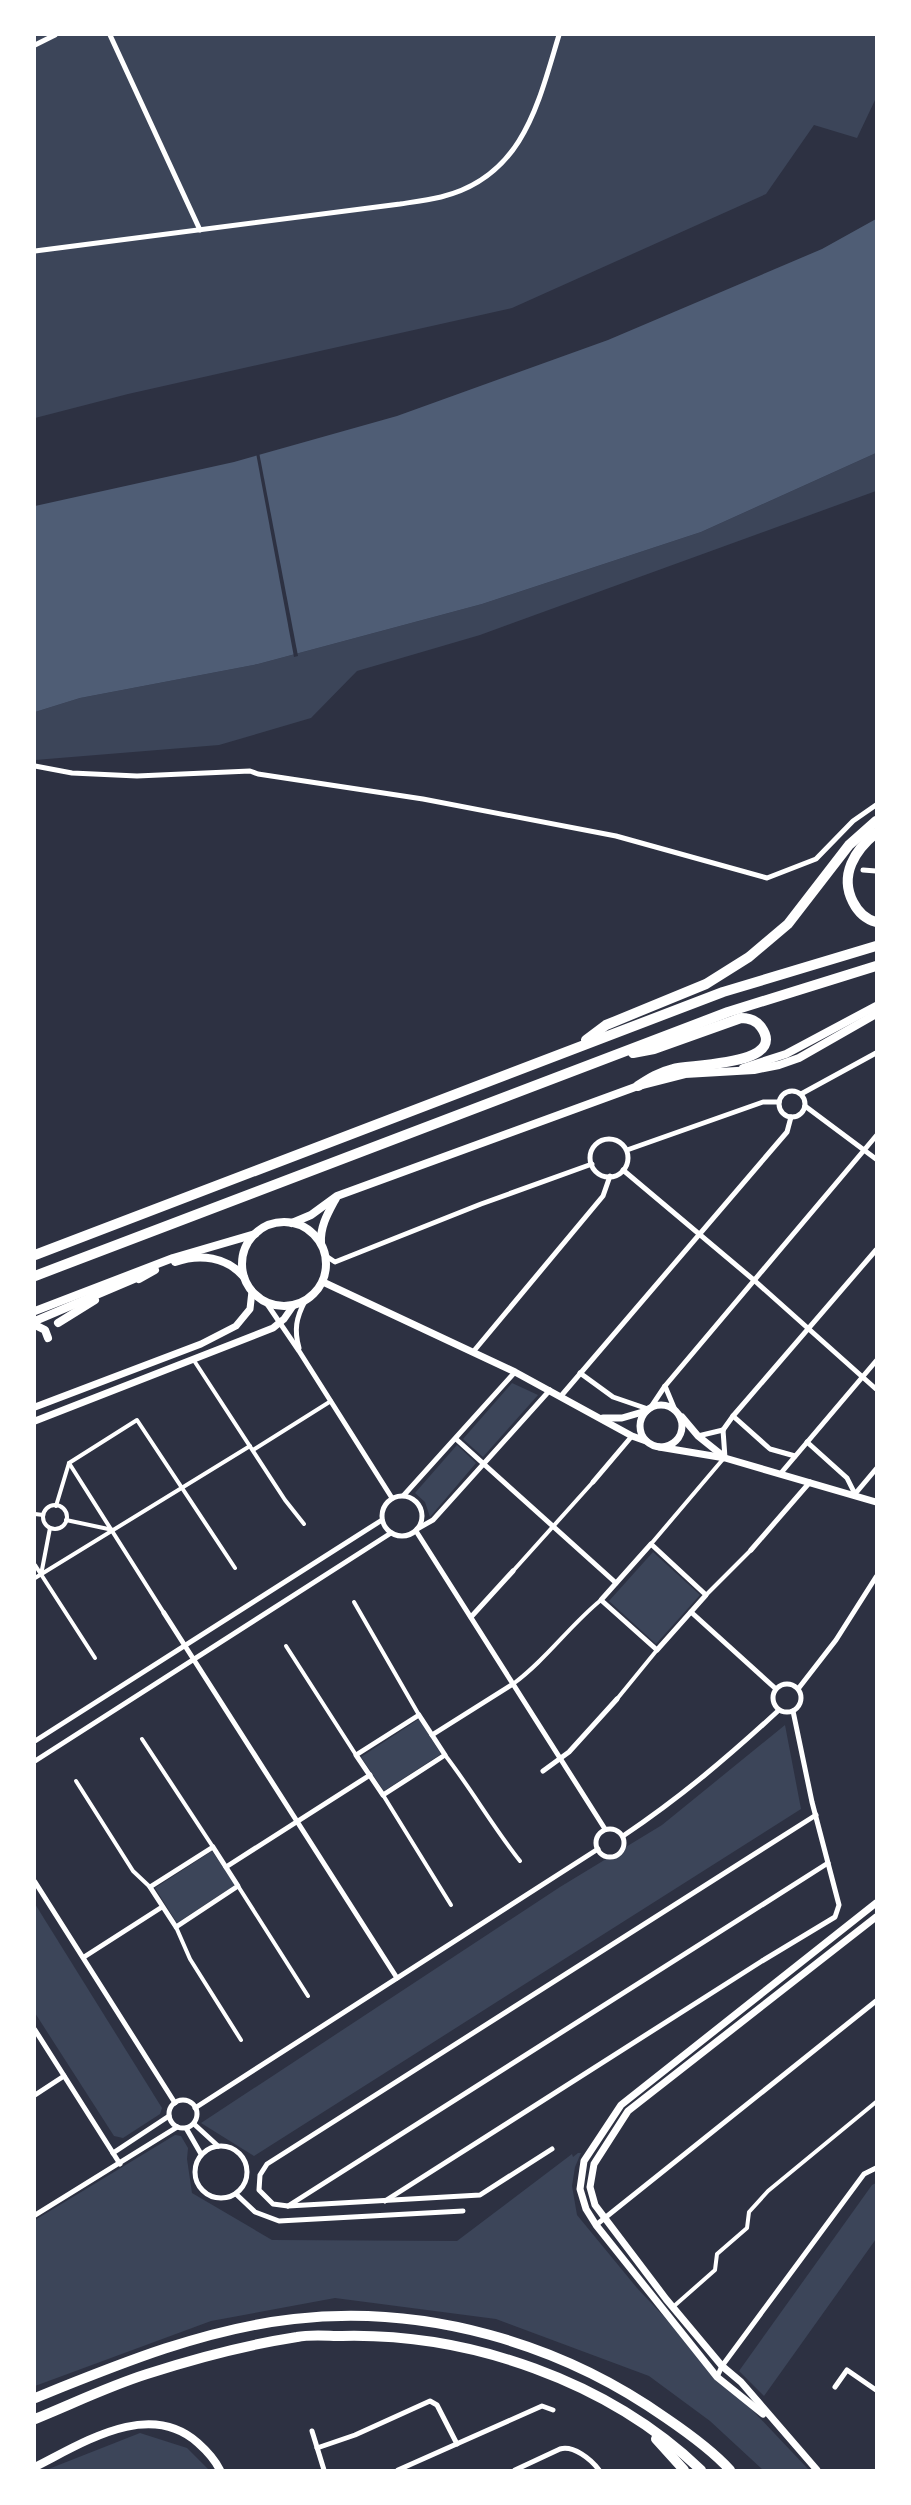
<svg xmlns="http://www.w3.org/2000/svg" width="911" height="2505" font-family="Jost,sans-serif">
	<rect width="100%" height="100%" fill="#2d3142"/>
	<g fill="#3c4559">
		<polygon points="35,35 876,35 876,98 857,138 814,125 766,194 512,308 128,394 35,418"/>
		<polygon points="876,453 876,491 480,635 357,671 311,718 219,745 35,760 35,712 80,698 258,664 482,604 701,532"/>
		<polygon points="512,1383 538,1395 483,1457 463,1439"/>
		<polygon points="457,1445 476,1463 430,1517 425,1502 415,1493"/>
		<polygon points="653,1552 700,1595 656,1644 609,1601"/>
		<polygon points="419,1719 441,1754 384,1791 361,1757"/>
		<polygon points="785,1725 801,1809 254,2156 201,2123 560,1887 662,1825"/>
		<polygon points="212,1851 235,1885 177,1923 155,1888"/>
		<polygon points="35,1904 162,2108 160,2114 123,2138 114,2136 35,2013"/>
		<polygon points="175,2135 181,2136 188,2148 187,2159 192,2193 272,2240 457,2241 572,2154 573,2157 578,2153 581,2153 575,2167 572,2186 577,2215 637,2288 809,2470 763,2470 710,2421 649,2376 496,2319 335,2298 211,2321 35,2386 35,2220"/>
		<polygon points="876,2183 876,2239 764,2396 739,2371 872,2185"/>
		<polygon points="140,2433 187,2448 209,2470 46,2470"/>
	</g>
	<polygon fill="#4f5d75" points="876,219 876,453 701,532 482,604 258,664 80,698 35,712 35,506 234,462 397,416 608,340 822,249"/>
	<polygon fill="#2d3142" points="259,452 298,656 294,657 256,453"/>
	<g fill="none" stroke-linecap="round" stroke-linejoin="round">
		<g stroke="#fff" stroke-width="4">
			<polyline points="193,1359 285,1500 304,1524"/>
			<polyline points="253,1450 331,1401"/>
			<polyline points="69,1463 164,1613"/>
			<circle cx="55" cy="1517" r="12"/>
			<polyline points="56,1506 69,1463 137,1420 235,1568"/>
			<polyline points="35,1514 43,1515"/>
			<polyline points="66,1520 113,1530"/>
			<polyline points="651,1544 724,1458"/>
			<polyline points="35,1565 95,1658"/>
			<polyline points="513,1571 593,1482"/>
			<polyline points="41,1575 50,1528"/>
			<polyline points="35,1578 250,1446"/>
			<polyline points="706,1595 751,1550"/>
			<polyline points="354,1602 419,1715"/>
			<polyline points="286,1646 356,1755"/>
			<path d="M513 1684C546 1660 569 1626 601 1600"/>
			<polyline points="617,1699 657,1650"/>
			<polyline points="142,1739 213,1847"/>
			<path d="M445 1755C472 1790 493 1827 520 1861"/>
			<polyline points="76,1781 133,1871 150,1887"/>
			<polyline points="383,1795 451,1905"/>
			<polyline points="238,1886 308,1996"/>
			<polyline points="176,1927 190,1959 241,2040"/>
			<polyline points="673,2307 715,2270 717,2254 747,2228 749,2212 768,2191 876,2102"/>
		</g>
		<g stroke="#fff" stroke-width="5">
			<polyline points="110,35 200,230"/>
			<polyline points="35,45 55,35"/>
			<path d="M35 251 400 204C413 202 428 200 441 197 523 177 538 104 559 35"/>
			<polyline points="35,766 72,773 137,776 250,771 258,774 423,799 616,836 767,878 816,859 853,821 876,805"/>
			<polyline points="863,870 876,871"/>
			<circle cx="792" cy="1104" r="13"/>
			<polyline points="801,1094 876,1053"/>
			<polyline points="805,1106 876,1159"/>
			<circle cx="609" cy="1158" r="19"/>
			<polyline points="627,1150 763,1102 779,1102"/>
			<polyline points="623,1170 755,1281 876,1389"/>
			<polyline points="326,1256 335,1262 481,1204 592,1164"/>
			<polyline points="265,1301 299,1351 392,1498"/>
			<path d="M299 1348C294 1330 296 1318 305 1301"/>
			<polyline points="473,1352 603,1196 610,1176"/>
			<polyline points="580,1373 613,1397 648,1409"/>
			<polyline points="665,1386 675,1410"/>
			<polyline points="561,1396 787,1132 791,1117"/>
			<polyline points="651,1407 665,1386 876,1136"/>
			<polyline points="733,1416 770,1449 795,1456"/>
			<polyline points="723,1430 733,1416 876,1250"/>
			<polyline points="723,1430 725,1458"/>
			<polyline points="698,1436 723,1430"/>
			<polyline points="456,1439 616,1583"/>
			<polyline points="807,1442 847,1478 855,1494 876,1469"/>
			<polyline points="781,1473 876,1361"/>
			<polyline points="593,1482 632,1436"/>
			<polyline points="404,1495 515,1372"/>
			<circle cx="402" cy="1516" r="20"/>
			<polyline points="417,1529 433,1520 550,1390"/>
			<polyline points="416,1531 605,1829"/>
			<polygon points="651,1544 706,1595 657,1650 601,1600"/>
			<polyline points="751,1550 810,1482"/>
			<polyline points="691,1612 776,1689"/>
			<polyline points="164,1613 397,1978"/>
			<polyline points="471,1617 513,1571"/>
			<circle cx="787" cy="1698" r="14"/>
			<polyline points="798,1689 836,1640 876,1577"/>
			<polygon points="419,1715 445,1755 383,1795 356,1755"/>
			<polyline points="432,1735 513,1684"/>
			<polyline points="35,1741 382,1520"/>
			<polyline points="35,1761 391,1533"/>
			<polyline points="543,1771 569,1752 617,1699"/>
			<circle cx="610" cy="1843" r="14"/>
			<path d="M623 1836C681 1797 728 1757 779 1710"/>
			<polygon points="213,1847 238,1886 176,1927 150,1887"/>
			<polyline points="226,1867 370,1775"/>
			<polyline points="35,1882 175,2103"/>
			<polyline points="84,1957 162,1907"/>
			<polyline points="35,2030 120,2164"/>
			<polyline points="35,2095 64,2076"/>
			<circle cx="183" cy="2114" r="14"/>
			<polyline points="195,2108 598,1849"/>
			<polyline points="194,2124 218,2146"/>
			<polyline points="186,2128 201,2154"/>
			<circle cx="221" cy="2172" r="26"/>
			<polyline points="552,2149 480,2195 288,2206 273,2204 259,2190 260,2175 267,2164 816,1815"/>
			<polyline points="113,2153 169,2116"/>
			<polyline points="236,2194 255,2212 279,2221 463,2211"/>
			<polyline points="385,2201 762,1961 835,1917 839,1905 812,1802 793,1711"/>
			<polyline points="288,2206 828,1863"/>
			<polyline points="35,2215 177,2127"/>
			<polyline points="596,2225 876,2001"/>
			<polyline points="717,2377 722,2366 864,2174 876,2168"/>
			<polyline points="835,2387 847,2370 876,2390"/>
			<polyline points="312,2431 324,2470"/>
			<polyline points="317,2448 355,2435 430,2401 437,2405 457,2444"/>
			<polyline points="398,2470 542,2406 553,2410"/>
			<path d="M515 2470 560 2449C573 2445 591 2459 599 2470"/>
		</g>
		<g stroke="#fff" stroke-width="7">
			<polyline points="323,1282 515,1372 632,1436 646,1441"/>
			<circle cx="661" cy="1426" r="21"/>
			<polyline points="35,1407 201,1344 236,1326 250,1309 252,1291"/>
			<polyline points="682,1417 698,1436 723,1456"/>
			<polyline points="603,1418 622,1418 646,1411"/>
			<polyline points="35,1421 273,1328 284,1319 293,1306"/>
			<polyline points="659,1447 725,1458 876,1502"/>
			<polyline points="763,2414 717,2377 596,2225 586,2209 580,2189 584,2161 621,2105 876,1903"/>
			<polyline points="817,2470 741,2382 722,2366 666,2299 595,2205 590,2187 594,2164 628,2111 876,1917"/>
		</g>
		<g stroke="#fff" stroke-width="8">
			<polyline points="743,1068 786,1054 876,1006"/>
			<circle cx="284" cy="1264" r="42"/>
			<polyline points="292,1223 311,1215 337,1196 638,1086 685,1074 754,1070 779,1065 799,1058 876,1014"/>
			<path d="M321 1243C320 1226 328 1213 336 1198"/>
			<path d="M175 1262C200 1253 227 1257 244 1277"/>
			<polyline points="139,1279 155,1270"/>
			<polyline points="35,1311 173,1258 255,1234"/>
			<polyline points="35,1321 141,1276"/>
			<polyline points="58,1323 95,1300"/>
			<polyline points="35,1325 45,1330 48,1338"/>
			<path d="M35 2467C83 2443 149 2399 198 2443 207 2451 215 2460 220 2470"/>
		</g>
		<g stroke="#fff" stroke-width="10">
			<path d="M876 833C855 850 839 875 853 902 858 912 865 919 876 922"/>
			<polyline points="586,1040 606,1025 706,984 749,957 788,924 849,845 876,821"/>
			<path d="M633 1053 654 1049 741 1018C749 1018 756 1020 761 1027 789 1066 690 1064 673 1069 660 1072 649 1079 638 1086"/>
			<polyline points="35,1255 723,992 876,946"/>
			<polyline points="35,1276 728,1012 876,966"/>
			<path d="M35 2398C119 2364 204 2329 294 2319 425 2304 560 2343 666 2418 688 2433 712 2450 730 2470"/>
			<path d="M35 2419C72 2404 109 2386 147 2374 196 2358 246 2345 297 2337 311 2334 328 2336 342 2336 470 2333 608 2381 701 2470"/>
			<polyline points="656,2439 684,2470"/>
		</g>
	</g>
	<rect width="911" height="2505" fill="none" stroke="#ffffff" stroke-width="72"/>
</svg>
